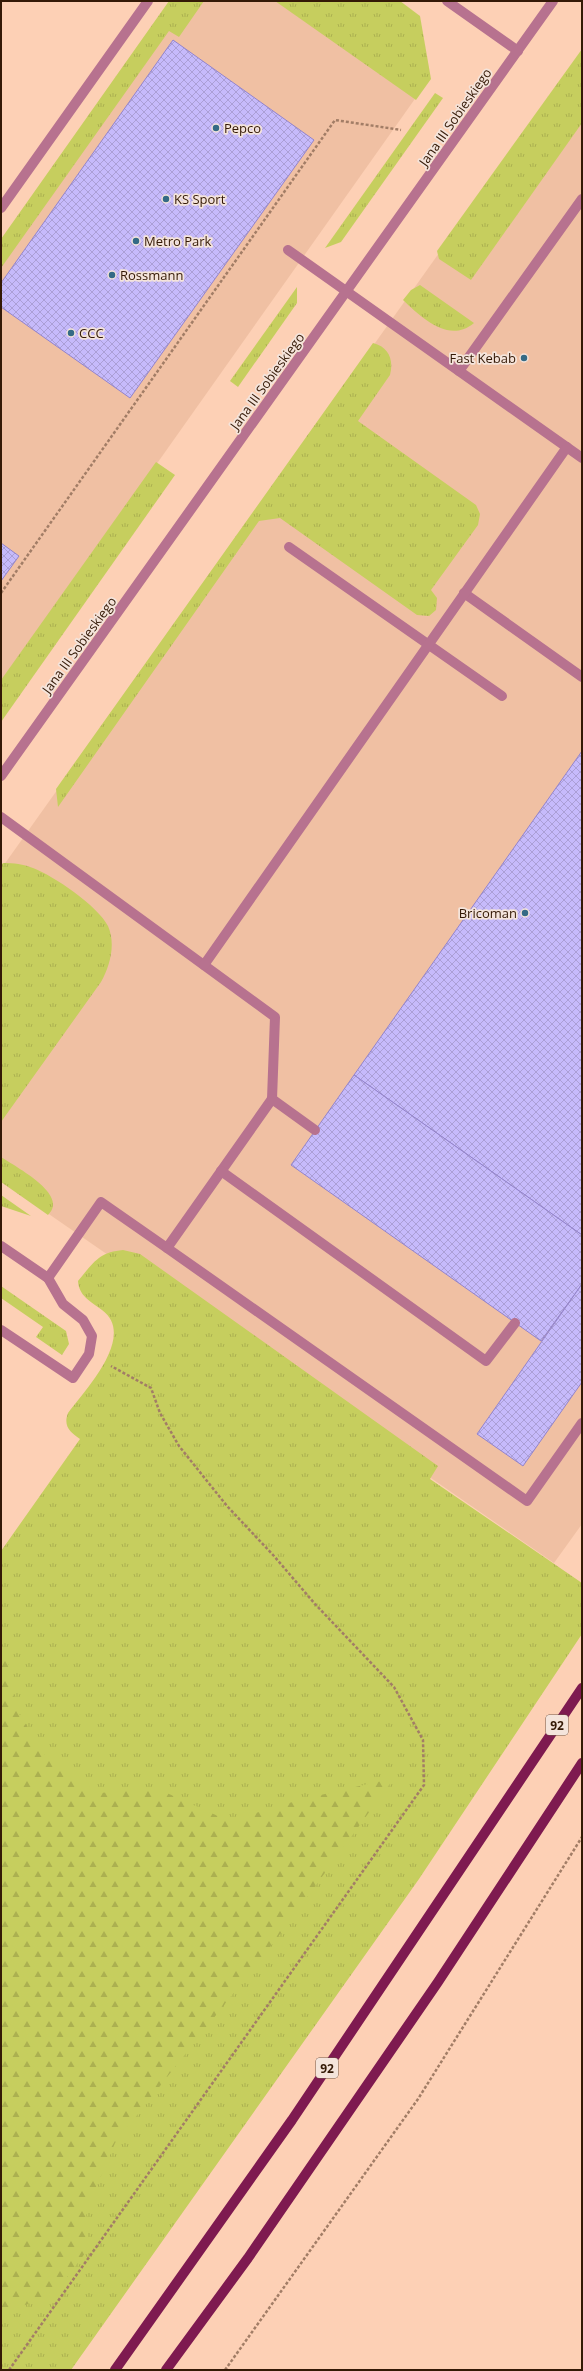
<svg xmlns="http://www.w3.org/2000/svg" width="583" height="2371" font-family="'Open Sans',sans-serif">
	<defs>
		<pattern id="grass-tufts" width="24" height="20" patternUnits="userSpaceOnUse"><rect width="24" height="20" fill="#c6ce5e"/><path d="M3 7l-1-3M5 7V3M7 7l1-3M15 17l-1-3M17 17v-4M19 17l1-3" fill="none" stroke="#abb050"/></pattern>
		<pattern id="forest-firs" width="22" height="20" patternUnits="userSpaceOnUse"><rect width="22" height="20" fill="#c6ce5e"/><path d="M5 1l3.5 6h-7zM16 11l3.5 6h-7z" fill="#abb050"/></pattern>
		<pattern id="building-cross-hatch" width="8" height="8" patternUnits="userSpaceOnUse"><rect width="8" height="8" fill="#c6bafb"/><path d="M0 0l8 8M0 8l8-8" fill="none" stroke="#ab9fd6"/></pattern>
	</defs>
	<rect width="100%" height="100%" fill="#fdd0b5"/>
	<g fill="#f0c0a3">
		<polygon points="173,1 390,1 429,79 1,684 1,244"/>
		<polygon points="582,52 582,1524 554,1563 1,1181 1,869"/>
	</g>
	<g fill="url(#grass-tufts)">
		<polygon points="169,1 204,1 179,37 169,31 1,268 1,239"/>
		<polygon points="275,1 400,1 420,16 431,79 416,100"/>
		<polygon points="582,49 582,123 471,280 439,259 437,251"/>
		<polygon points="435,93 443,98 341,242 325,248"/>
		<path d="M420 285 474 323C449 344 422 318 403 300L411 290Z"/>
		<polygon points="297,287 297,303 238,387 230,381"/>
		<path d="M373 343C389 347 394 360 390 375L358 421 476 505 480 514 478 525 431 590 437 598 436 610 429 616 417 615 280 518 259 521 58 807 56 789Z"/>
		<polygon points="156,462 175,475 1,722 1,680"/>
		<path d="M3 863C14 863 23 864 33 868 54 876 98 906 108 926 116 944 110 966 101 982L1 1122V865Z"/>
		<path d="M1 1157C16 1167 70 1195 48 1215L1 1182Z"/>
		<polygon points="1,1195 31,1216 1,1206"/>
		<path d="M123 1250 140 1254 438 1466 430 1479 582 1583V1634L419 1879 71 2370H1V1551L80 1439C70 1432 63 1426 68 1413 85 1390 137 1336 102 1310 90 1301 79 1296 78 1281 93 1263 99 1252 123 1250Z"/>
		<polygon points="1,1286 66,1331 69,1344 62,1355 36,1337 43,1327 1,1298"/>
	</g>
	<polygon fill="url(#forest-firs)" points="5,1648 16,1709 45,1755 98,1793 158,1789 229,1821 299,1800 394,1778 284,1929 115,2143 86,2211 89,2248 52,2297 1,2312 1,1654"/>
	<g fill="url(#building-cross-hatch)" stroke="#9384cb">
		<polygon points="173,40 314,140 130,398 1,307 1,283"/>
		<polygon points="1,543 19,556 1,581"/>
		<polygon points="582,751 582,1235 354,1075"/>
		<polygon points="354,1075 582,1235 582,1284 541,1341 291,1165"/>
		<polygon points="582,1284 582,1382 523,1466 477,1434"/>
	</g>
	<g fill="none" stroke-linecap="round" stroke-linejoin="round">
		<g stroke="#a27d66" stroke-width="2.5" stroke-dasharray="3 2" stroke-linecap="butt">
			<polyline points="1,593 335,120 401,130"/>
			<polyline points="9,2370 424,1785 423,1740 394,1687 315,1604 274,1556 227,1506 179,1446 160,1413 151,1388 111,1366"/>
			<polyline points="225,2370 418,2099 582,1837"/>
		</g>
		<g stroke="#b7728f" stroke-width="10">
			<polyline points="447,1 518,51"/>
			<polyline points="1,208 148,1"/>
			<polyline points="288,250 582,458"/>
			<polyline points="459,371 582,199"/>
			<polyline points="289,547 502,696"/>
			<polyline points="464,593 582,677"/>
			<polyline points="1,817 275,1017 272,1099 167,1248 101,1202 48,1278 63,1304 83,1320 92,1336 89,1354 73,1378 1,1330"/>
			<polyline points="204,965 567,447"/>
			<polyline points="272,1099 315,1130"/>
			<polyline points="221,1171 486,1361 515,1323"/>
			<polyline points="167,1248 527,1501 582,1423"/>
		</g>
		<g stroke="#b7728f" stroke-width="10">
			<polyline points="1,776 553,1"/>
			<polyline points="1,1246 48,1278"/>
		</g>
		<g stroke="#7e1a50" stroke-width="10">
			<polyline points="115,2370 292,2120 582,1688"/>
			<polyline points="166,2370 248,2258 438,1982 582,1763"/>
		</g>
	</g>
	<g fill="#346a85" stroke="#f4e4db" stroke-width="1.5">
		<circle cx="216" cy="128" r="4"/>
		<circle cx="166" cy="199" r="4"/>
		<circle cx="136" cy="241" r="4"/>
		<circle cx="112" cy="275" r="4"/>
		<circle cx="71" cy="333" r="4"/>
		<circle cx="524" cy="358" r="4"/>
		<circle cx="525" cy="913" r="4"/>
	</g>
	<g text-anchor="middle" dominant-baseline="central" stroke-width="3.5" stroke-linejoin="round" paint-order="stroke">
		<g fill="#f4e4db" stroke="#6e5646" stroke-width="1">
			<rect x="546" y="1715" width="22" height="20" rx="3"/>
			<rect x="316" y="2058" width="22" height="20" rx="3"/>
		</g>
		<g font-size="12" font-weight="bold" fill="#341906">
			<text x="557" y="1725">92</text>
			<text x="327" y="2068">92</text>
		</g>
		<g font-size="13" fill="#341906" stroke="#f4e4db">
			<text transform="translate(455 117) rotate(-55)">Jana III Sobieskiego</text>
			<text transform="translate(267 381) rotate(-54)">Jana III Sobieskiego</text>
			<text transform="translate(79 645) rotate(-54)">Jana III Sobieskiego</text>
		</g>
		<g font-size="13" fill="#341906" stroke="#f4e4db" text-anchor="start">
			<text x="224" y="128">Pepco</text>
			<text x="174" y="199">KS Sport</text>
			<text x="144" y="241">Metro Park</text>
			<text x="120" y="275">Rossmann</text>
			<text x="79" y="333">CCC</text>
			<text x="516" y="358" text-anchor="end">Fast Kebab</text>
			<text x="517" y="913" text-anchor="end">Bricoman</text>
		</g>
	</g>
	<rect width="583" height="2371" fill="none" stroke="#341906" stroke-width="4"/>
</svg>
